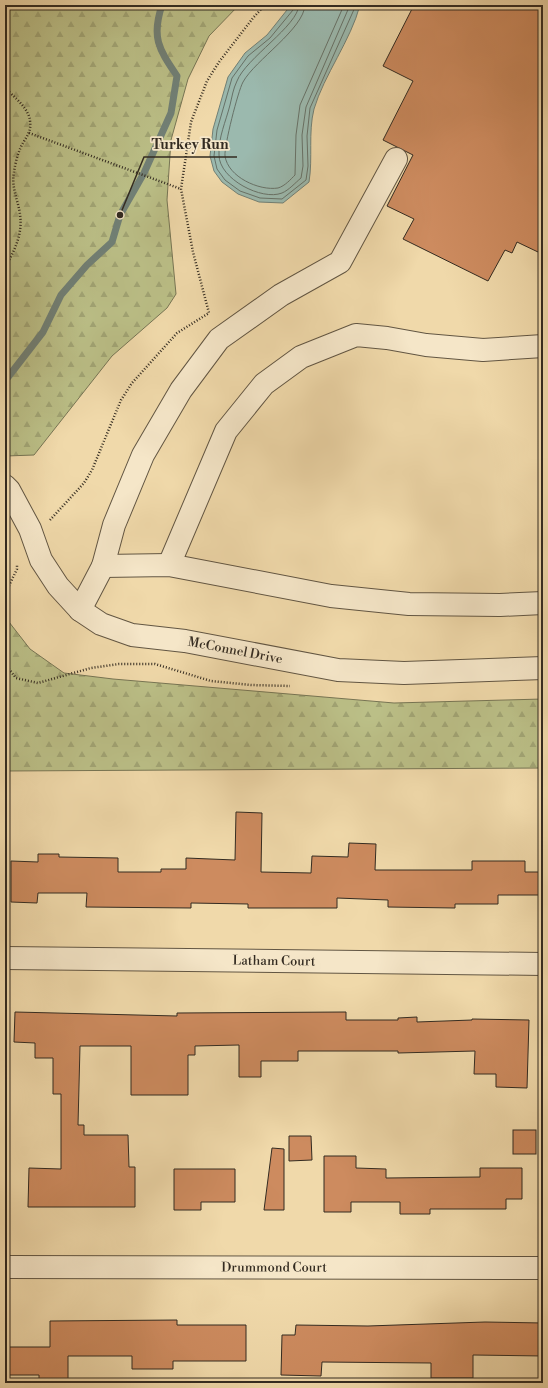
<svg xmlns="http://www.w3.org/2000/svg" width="548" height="1388" font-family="'Libre Bodoni',serif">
	<defs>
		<pattern id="forest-firs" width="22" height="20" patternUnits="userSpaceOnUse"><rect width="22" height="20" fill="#bbbf87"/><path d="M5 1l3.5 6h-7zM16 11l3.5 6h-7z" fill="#a1a474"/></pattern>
	</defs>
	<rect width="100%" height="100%" fill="#f0d9aa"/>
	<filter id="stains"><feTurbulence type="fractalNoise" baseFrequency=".005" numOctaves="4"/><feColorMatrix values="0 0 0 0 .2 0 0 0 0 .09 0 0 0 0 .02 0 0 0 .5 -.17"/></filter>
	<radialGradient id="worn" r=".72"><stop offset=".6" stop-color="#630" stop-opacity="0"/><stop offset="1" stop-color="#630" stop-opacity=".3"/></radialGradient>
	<g fill="url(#forest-firs)" stroke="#777554">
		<polygon points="5,5 239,5 209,36 188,79 171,140 167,200 176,294 167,308 112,356 34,455 6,456 5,307 8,301 5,293"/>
		<polygon points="5,612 9,622 30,649 64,673 113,679 394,703 543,699 543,768 5,771"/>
	</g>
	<path fill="#9bb9ae" stroke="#718076" d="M291 5H360C351 40 324 75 314 109 308 133 313 158 309 182L283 203 259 202 238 194 222 182 214 171 210 156 213 129 228 77 245 53 267 35Z"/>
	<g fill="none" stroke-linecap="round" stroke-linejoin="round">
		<g stroke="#677268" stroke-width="1">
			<polyline points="294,5 293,10 270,38 248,56 232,78 217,130 214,156 217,169 225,180 240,191 260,198 282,199 306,180 308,166 307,136 310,108 356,5"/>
			<path d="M299 5C298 26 246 58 237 81 233 89 232 97 230 105 226 121 218 138 219 155 219 179 262 201 282 193 289 190 295 183 301 178L303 166 302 135 306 107 350 5"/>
			<path d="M305 5C304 29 255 60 243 82 238 91 224 146 225 156 228 177 259 191 278 188 285 186 291 179 295 175L296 135 300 105 344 5"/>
		</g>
		<path stroke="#718076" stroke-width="7" d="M5 381 43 332 61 295 87 265 112 242 120 215 144 173 171 113 177 76C159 49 151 38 162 5"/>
	</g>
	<g fill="#cd8b5f" stroke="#332b21">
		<polygon points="414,5 543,5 543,243 538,252 517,242 512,253 505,250 488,281 403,239 414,219 387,206 413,155 383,140 413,81 383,66"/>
		<polygon points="236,812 262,813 261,872 311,873 312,856 348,857 349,843 376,844 375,870 472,870 472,861 525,861 525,872 543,872 543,895 498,895 498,904 455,904 455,908 388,907 388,900 337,898 337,908 248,908 248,904 191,903 191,908 86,907 87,893 38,893 37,903 11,902 11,861 38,862 38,854 59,854 59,857 118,858 118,872 161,872 161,869 186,869 186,858 235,860"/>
		<polygon points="15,1012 177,1016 177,1013 346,1012 346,1020 398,1020 398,1018 417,1017 417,1022 472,1020 472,1019 529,1020 527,1088 496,1087 496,1074 474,1074 475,1051 398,1053 398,1051 298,1051 298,1061 261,1061 261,1077 239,1077 239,1045 195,1046 195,1055 188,1055 188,1095 131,1095 131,1046 80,1046 78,1125 84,1125 84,1135 128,1135 129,1167 135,1167 135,1207 28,1207 29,1168 61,1169 61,1094 53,1094 53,1058 35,1058 35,1043 14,1042"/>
		<rect x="513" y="1130" width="23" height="24"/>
		<polygon points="289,1136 311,1136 312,1160 289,1161"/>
		<polygon points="272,1148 284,1149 284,1210 264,1210"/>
		<polygon points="324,1156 356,1156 356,1168 386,1169 386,1178 480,1177 480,1168 522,1168 522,1199 506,1199 506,1209 430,1209 430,1214 400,1214 400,1202 351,1202 351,1212 324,1212"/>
		<polygon points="174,1169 235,1169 235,1202 201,1202 201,1210 174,1210"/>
		<polygon points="177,1320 177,1325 246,1325 246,1361 173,1361 173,1369 132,1369 132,1356 68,1356 68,1383 39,1383 39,1375 5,1375 5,1347 50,1347 50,1321"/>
		<polygon points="485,1322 543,1323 543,1356 473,1355 473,1378 431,1378 431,1363 322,1362 321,1376 281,1375 282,1335 295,1335 296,1325 368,1326"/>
	</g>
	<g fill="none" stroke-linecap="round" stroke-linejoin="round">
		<g stroke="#625643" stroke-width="24">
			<g id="minor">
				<path id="s1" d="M5 486 9 490 30 529 41 560 58 586 80 610 101 624 132 635 185 641 338 670 404 673 543 668"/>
				<polyline points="169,565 226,431 264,384 301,357 356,335 387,338 426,345 483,350 543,346"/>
				<polyline points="103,566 169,565 331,596 409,604 500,605 543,603"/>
				<polyline points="80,610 103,566 114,525 143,455 181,390 219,339 281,295 340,262 396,159"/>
				<path id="s2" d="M5 958 543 964"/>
				<path id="s3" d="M5 1267 543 1268"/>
			</g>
		</g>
		<g stroke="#332b21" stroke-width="2.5" stroke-dasharray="1 2" stroke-linecap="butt">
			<path d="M5 88C13 96 29 108 30 121 32 133 24 139 20 149 17 156 15 165 14 172 11 187 18 200 20 214 23 235 14 251 5 268"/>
			<polyline points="29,133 181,189"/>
			<polyline points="50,520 84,483 92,470 121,400 132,383 177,333 209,313 193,252 181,189 191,122 207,81 219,62 253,18 265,5"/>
			<polyline points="5,594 17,569 17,564"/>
			<polyline points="5,664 16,678 38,683 91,668 119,664 155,664 211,681 251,685 290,686"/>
		</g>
		<use href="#minor" stroke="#f5e6c8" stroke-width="22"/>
	</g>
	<g text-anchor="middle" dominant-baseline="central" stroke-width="3.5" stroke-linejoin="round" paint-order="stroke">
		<g font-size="13" fill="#332b21" stroke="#f5e6c8">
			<text stroke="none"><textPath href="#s1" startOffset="309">McConnel Drive</textPath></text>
			<text stroke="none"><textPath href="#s2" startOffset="269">Latham Court</textPath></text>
			<text stroke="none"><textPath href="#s3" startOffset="269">Drummond Court</textPath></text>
		</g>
	</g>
	<path fill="none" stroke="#332b21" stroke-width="1.5" d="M120 215L144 157H237"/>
	<circle fill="#332b21" stroke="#f5e6c8" stroke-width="1.5" cx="120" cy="215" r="4"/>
	<g font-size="14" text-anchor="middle" font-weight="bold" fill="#332b21" stroke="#f5e6c8" stroke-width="3.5" stroke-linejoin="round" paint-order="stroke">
		<text x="190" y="149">Turkey Run</text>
	</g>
	<rect width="548" height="1388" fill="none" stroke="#f0d9aa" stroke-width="20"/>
	<rect x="6" y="6" width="536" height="1376" fill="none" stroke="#332b21" stroke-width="2"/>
	<rect x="10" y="10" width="528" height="1368" fill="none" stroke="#332b21"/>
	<rect width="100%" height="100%" filter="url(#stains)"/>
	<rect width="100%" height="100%" fill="url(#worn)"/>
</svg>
